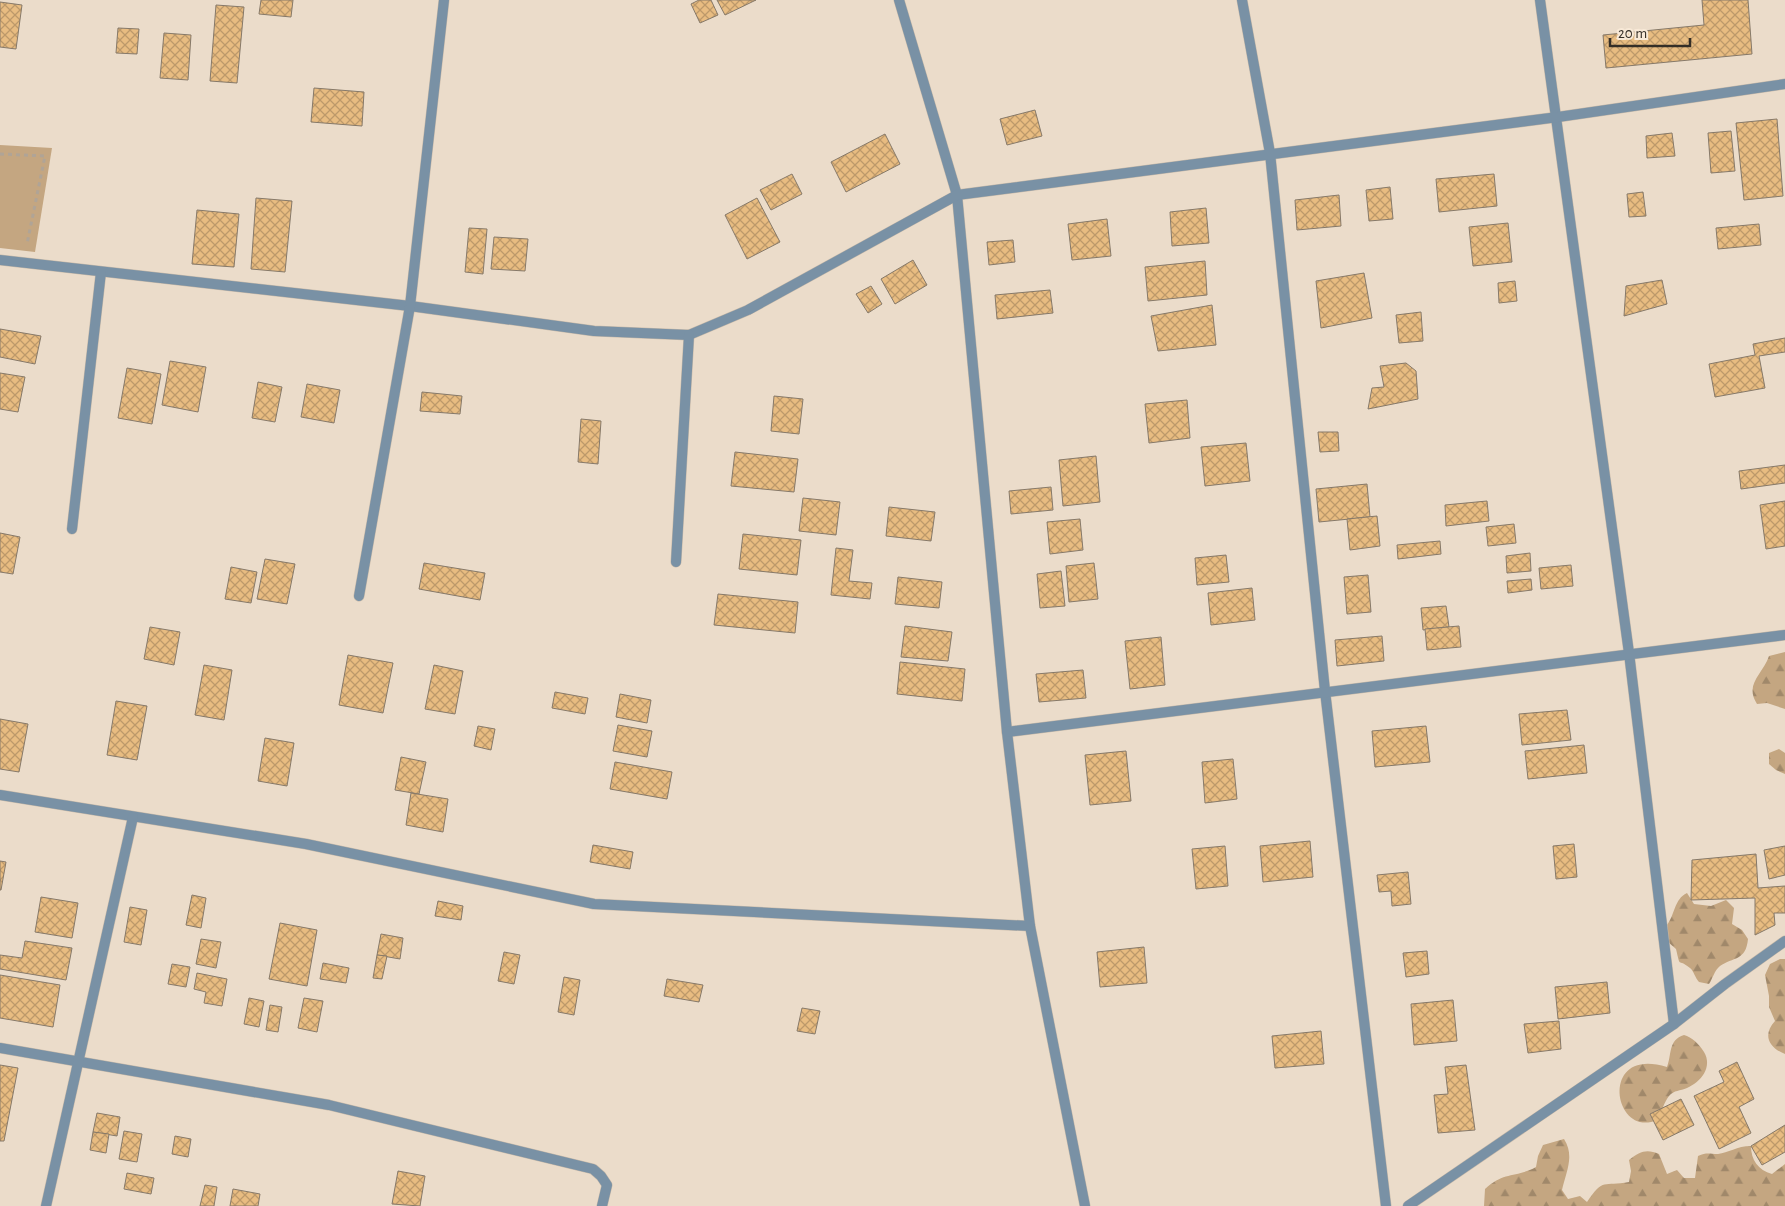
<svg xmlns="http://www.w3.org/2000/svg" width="1785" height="1206" font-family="'Alegreya Sans',sans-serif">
	<defs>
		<pattern id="forest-firs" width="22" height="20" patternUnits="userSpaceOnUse" patternTransform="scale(1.25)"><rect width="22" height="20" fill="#c4a681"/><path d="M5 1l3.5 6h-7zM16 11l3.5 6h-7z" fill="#a0886a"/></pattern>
		<pattern id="building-cross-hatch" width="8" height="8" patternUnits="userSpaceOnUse" patternTransform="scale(1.25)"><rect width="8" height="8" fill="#e8bc81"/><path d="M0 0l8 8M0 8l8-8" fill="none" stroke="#bd996a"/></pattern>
	</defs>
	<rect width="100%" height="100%" fill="#ebdcca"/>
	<g fill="url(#forest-firs)">
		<path d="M1785 652V709L1767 703 1757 704C1744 684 1763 674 1769 656Z"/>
		<polygon points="1779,749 1785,753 1785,774 1776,770 1769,764 1769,753"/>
		<path d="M1687 893 1694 904 1711 906 1726 900 1734 908 1732 924 1742 930 1748 939C1746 961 1733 957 1720 966 1714 971 1713 978 1709 984L1699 982C1695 978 1694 971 1690 968 1677 957 1681 970 1676 949L1668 942 1667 925C1675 915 1674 899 1687 893Z"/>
		<path d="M1780 959H1785V1054C1769 1048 1762 1035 1775 1021L1769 1007V996L1765 975 1770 964Z"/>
		<path d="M1684 1035C1692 1037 1699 1044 1704 1052 1713 1067 1701 1082 1687 1088 1680 1091 1674 1090 1669 1096 1664 1102 1662 1112 1657 1120 1613 1139 1598 1045 1667 1067 1672 1054 1668 1040 1684 1035Z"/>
		<path d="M1564 1139C1575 1156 1566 1172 1562 1190L1568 1199 1580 1196 1587 1202C1604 1177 1603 1187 1629 1182L1631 1171 1629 1160C1640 1151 1647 1149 1659 1154L1667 1174 1677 1170 1684 1178H1695L1698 1156C1707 1152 1709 1154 1718 1154 1728 1153 1737 1146 1751 1146 1751 1160 1758 1170 1772 1174L1785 1164V1206H1484L1485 1189C1504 1171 1516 1178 1536 1167L1538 1156 1543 1145Z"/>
	</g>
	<polygon fill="#c4a681" points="0,145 52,148 35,252 0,248"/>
	<g fill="url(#building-cross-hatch)" stroke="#867969">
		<polygon points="261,0 293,0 291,17 259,14"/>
		<polygon points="699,0 711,0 718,15 700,23 691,4"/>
		<polygon points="717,0 756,0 725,15"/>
		<polygon points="1702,0 1748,0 1752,54 1606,68 1603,35 1704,25"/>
		<polygon points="0,2 22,5 16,49 0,47"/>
		<polygon points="216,5 244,7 237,83 210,81"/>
		<polygon points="118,28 139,29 137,54 116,53"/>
		<polygon points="164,33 191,35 188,80 160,78"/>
		<polygon points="314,88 364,92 362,126 311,122"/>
		<polygon points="1035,110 1042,136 1007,145 1000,119"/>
		<polygon points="1777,119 1783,196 1744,200 1736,123"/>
		<polygon points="1731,131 1735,171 1711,173 1708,133"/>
		<polygon points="1672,133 1675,156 1647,158 1646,136"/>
		<polygon points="885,134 900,164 846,192 831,162"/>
		<polygon points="792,174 802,194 771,210 760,190"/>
		<polygon points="1494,174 1497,206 1439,212 1436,179"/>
		<polygon points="1390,187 1393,219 1369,221 1366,190"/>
		<polygon points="1643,192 1646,216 1629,217 1627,194"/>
		<polygon points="1339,195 1341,226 1297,230 1295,200"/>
		<polygon points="256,198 292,201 285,272 251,269"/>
		<polygon points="757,198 780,242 747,259 725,215"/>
		<polygon points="1206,208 1209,243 1172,246 1170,212"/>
		<polygon points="197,210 239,214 234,267 192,264"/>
		<polygon points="1107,219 1111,256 1072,260 1068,224"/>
		<polygon points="1508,223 1512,262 1473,266 1469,227"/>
		<polygon points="1759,224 1761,245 1718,249 1716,228"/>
		<polygon points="469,228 487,229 483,274 465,272"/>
		<polygon points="494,237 528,239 525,271 491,269"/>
		<polygon points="1013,240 1015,262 989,265 987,242"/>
		<polygon points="913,260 927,285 895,304 881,279"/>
		<polygon points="1205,261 1207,295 1148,301 1145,267"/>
		<polygon points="1364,273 1372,318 1321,328 1316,281"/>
		<polygon points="1662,280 1667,304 1624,316 1626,286"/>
		<polygon points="1515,281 1517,301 1499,303 1498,283"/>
		<polygon points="871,286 882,304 868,313 856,294"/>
		<polygon points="1050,290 1053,313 997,319 995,295"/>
		<polygon points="1212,305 1216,345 1158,351 1151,316"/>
		<polygon points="1421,312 1423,341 1399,343 1396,315"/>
		<polygon points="0,329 41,336 35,364 0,357"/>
		<polygon points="1785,338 1785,352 1759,356 1765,388 1715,397 1709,364 1755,355 1753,344"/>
		<polygon points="170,361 206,367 198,412 162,405"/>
		<polygon points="1406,363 1416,371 1418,399 1368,409 1372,388 1384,387 1380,366"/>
		<polygon points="127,368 161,374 152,424 118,418"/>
		<polygon points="0,373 25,377 18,412 0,409"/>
		<polygon points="258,382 282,387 275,422 252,418"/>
		<polygon points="307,384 340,390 334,423 301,417"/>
		<polygon points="422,392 462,396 460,414 420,411"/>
		<polygon points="774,396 803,399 799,434 771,431"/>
		<polygon points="1187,400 1190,438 1149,443 1145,404"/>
		<polygon points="581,419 601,421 598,464 578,462"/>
		<polygon points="1318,432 1338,432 1339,451 1320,452"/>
		<polygon points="1246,443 1250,481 1205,486 1201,447"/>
		<polygon points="735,452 798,459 794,492 731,486"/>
		<polygon points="1096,456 1100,502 1063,506 1059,460"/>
		<polygon points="1785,465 1785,483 1741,489 1739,471"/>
		<polygon points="1367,484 1370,517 1319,522 1316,489"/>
		<polygon points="1051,487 1053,510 1011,514 1009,491"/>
		<polygon points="803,498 840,502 836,535 799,531"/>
		<polygon points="1487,501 1489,521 1446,526 1445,505"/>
		<polygon points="1785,501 1785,546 1766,549 1760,505"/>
		<polygon points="889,507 935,512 931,541 886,536"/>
		<polygon points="1377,516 1380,546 1350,550 1347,519"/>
		<polygon points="1080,519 1083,550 1050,554 1047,522"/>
		<polygon points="1514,524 1516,543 1488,546 1486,527"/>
		<polygon points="0,533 20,537 13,574 0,572"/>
		<polygon points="743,534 801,540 797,575 739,569"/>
		<polygon points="1440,541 1441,554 1398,559 1397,545"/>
		<polygon points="836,548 853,550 849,581 872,583 870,599 831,595"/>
		<polygon points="1530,553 1531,571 1507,573 1506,556"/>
		<polygon points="1226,555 1229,582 1197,585 1195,558"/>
		<polygon points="265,559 295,564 287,604 257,599"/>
		<polygon points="424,563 485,573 480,600 419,589"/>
		<polygon points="1094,563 1098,599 1069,602 1066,566"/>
		<polygon points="1571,565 1573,586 1541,589 1539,568"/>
		<polygon points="231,567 257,572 251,603 225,599"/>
		<polygon points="1061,571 1065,606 1040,608 1037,574"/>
		<polygon points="1368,575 1371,612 1347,614 1344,577"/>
		<polygon points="898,577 942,582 939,608 895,604"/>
		<polygon points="1531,579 1532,590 1508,593 1507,581"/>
		<polygon points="1252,588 1255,620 1211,625 1208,593"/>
		<polygon points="718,594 798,602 795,633 714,625"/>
		<polygon points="1446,606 1449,627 1423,630 1421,608"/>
		<polygon points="905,626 952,632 948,661 901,657"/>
		<polygon points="1459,626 1461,647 1427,650 1425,629"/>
		<polygon points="150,627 180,632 174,665 144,659"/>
		<polygon points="1382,636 1384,661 1337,666 1335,640"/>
		<polygon points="1161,637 1165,685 1130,689 1125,641"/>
		<polygon points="348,655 393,663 383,713 339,705"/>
		<polygon points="900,662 965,669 962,701 897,694"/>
		<polygon points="204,665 232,670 224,720 195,715"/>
		<polygon points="434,665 463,671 455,714 425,709"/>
		<polygon points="1083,670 1086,698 1039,702 1036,674"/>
		<polygon points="555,692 588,698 585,714 552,708"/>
		<polygon points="620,694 651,700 647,723 616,717"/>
		<polygon points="116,701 147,706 137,760 107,755"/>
		<polygon points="1567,710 1571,740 1522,745 1519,714"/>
		<polygon points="0,719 28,724 19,772 0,769"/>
		<polygon points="618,725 652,731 647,757 613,751"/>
		<polygon points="478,726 495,729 491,750 474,746"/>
		<polygon points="1426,726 1430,762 1375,767 1372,731"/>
		<polygon points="265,738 294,743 287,786 258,781"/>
		<polygon points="1584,745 1587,773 1528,779 1525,751"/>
		<polygon points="1126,751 1131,801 1090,805 1085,755"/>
		<polygon points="401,757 426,762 419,794 395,790"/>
		<polygon points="1233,759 1237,799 1205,803 1202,762"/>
		<polygon points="615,762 672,772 667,799 610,789"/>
		<polygon points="411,793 448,799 443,832 406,825"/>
		<polygon points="1310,841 1313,877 1263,882 1260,846"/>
		<polygon points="1574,844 1577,877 1556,879 1553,846"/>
		<polygon points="593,845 633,852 630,869 590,862"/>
		<polygon points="1225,846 1228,886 1196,889 1192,849"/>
		<polygon points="1785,846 1785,875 1769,879 1764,850"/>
		<polygon points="1756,854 1758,888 1785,886 1785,913 1774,913 1775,925 1755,935 1755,898 1691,900 1692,860"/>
		<polygon points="0,861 6,862 1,890 0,890"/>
		<polygon points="1408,872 1411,904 1392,906 1391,891 1379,892 1377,875"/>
		<polygon points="192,895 206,898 201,928 186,925"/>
		<polygon points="41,897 78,903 72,938 35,932"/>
		<polygon points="438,901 463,906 461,920 435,916"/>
		<polygon points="130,907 147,910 141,945 124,942"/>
		<polygon points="280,923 317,930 307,986 269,979"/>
		<polygon points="381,934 403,938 400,959 377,955"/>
		<polygon points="201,939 221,942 216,968 196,964"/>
		<polygon points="25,941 72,948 66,980 0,969 0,955 22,958"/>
		<polygon points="1144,947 1147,983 1100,987 1097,952"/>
		<polygon points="1427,951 1429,974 1406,977 1403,953"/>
		<polygon points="504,952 520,955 514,984 498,981"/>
		<polygon points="377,955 387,956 382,979 373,978"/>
		<polygon points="323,963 349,968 346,983 320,979"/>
		<polygon points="172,964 190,967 186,987 168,984"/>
		<polygon points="197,973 227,979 222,1006 204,1003 206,992 194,989"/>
		<polygon points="0,975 60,985 53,1027 0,1018"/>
		<polygon points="564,977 580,980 574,1015 558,1012"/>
		<polygon points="667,979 703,985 699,1002 664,996"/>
		<polygon points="1607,982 1610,1013 1558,1019 1555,987"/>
		<polygon points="249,998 264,1001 259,1027 244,1024"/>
		<polygon points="304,998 323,1001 317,1032 298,1028"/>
		<polygon points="1453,1000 1457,1041 1414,1045 1411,1004"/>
		<polygon points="270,1005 282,1007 278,1032 266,1030"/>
		<polygon points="802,1008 820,1011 815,1034 797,1031"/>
		<polygon points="1559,1021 1561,1049 1528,1053 1524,1024"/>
		<polygon points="1321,1031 1324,1064 1275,1068 1272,1036"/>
		<polygon points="1737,1062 1754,1099 1739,1107 1751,1133 1719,1149 1694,1096 1724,1082 1719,1071"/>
		<polygon points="0,1065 18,1068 4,1141 0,1141"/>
		<polygon points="1466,1065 1475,1130 1438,1133 1434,1095 1448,1094 1445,1067"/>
		<polygon points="1681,1099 1694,1125 1663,1140 1650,1114"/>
		<polygon points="97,1113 120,1117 117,1136 93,1132"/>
		<polygon points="1785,1125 1785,1152 1762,1165 1751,1146"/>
		<polygon points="124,1131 142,1134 137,1162 119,1159"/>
		<polygon points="93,1132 109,1134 106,1153 90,1150"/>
		<polygon points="175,1136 191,1139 188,1157 172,1154"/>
		<polygon points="398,1171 425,1176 420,1206 392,1204"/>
		<polygon points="127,1173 154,1178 151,1194 124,1189"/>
		<polygon points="205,1185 217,1187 214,1206 200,1206"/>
		<polygon points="233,1189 260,1194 258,1206 230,1206"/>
	</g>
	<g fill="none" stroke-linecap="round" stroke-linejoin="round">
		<g stroke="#c6b9a9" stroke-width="11">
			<g id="street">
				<polyline points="899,0 957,195 1007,732 1030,926 1085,1206"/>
				<polyline points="1242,0 1270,153 1325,691 1386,1206"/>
				<polyline points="1540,0 1629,653 1674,1024"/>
				<polyline points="0,260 410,306 594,331 689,335 748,310 957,195 1558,117 1785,84"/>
				<polyline points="72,529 101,272"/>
				<polyline points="676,562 689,335"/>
				<polyline points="359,596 410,306 444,0"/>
				<polyline points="1007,732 1785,635"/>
				<polyline points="0,795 306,844 594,904 1030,926"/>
				<polyline points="0,1048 329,1105 593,1169 601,1176 607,1185 602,1206"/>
				<polyline points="46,1206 133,817"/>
				<polyline points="1408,1206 1674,1024 1725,984 1785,941"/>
			</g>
		</g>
		<polyline stroke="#b0a496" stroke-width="3" stroke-dasharray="4 4" stroke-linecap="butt" points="0,154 45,156 27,244"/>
		<use href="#street" stroke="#7991a5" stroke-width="10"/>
	</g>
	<path d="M1610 38v8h80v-8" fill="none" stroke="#342e27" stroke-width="2.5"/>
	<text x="1618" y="38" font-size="15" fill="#342e27" stroke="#f8e9d7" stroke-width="4" paint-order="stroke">20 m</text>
</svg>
